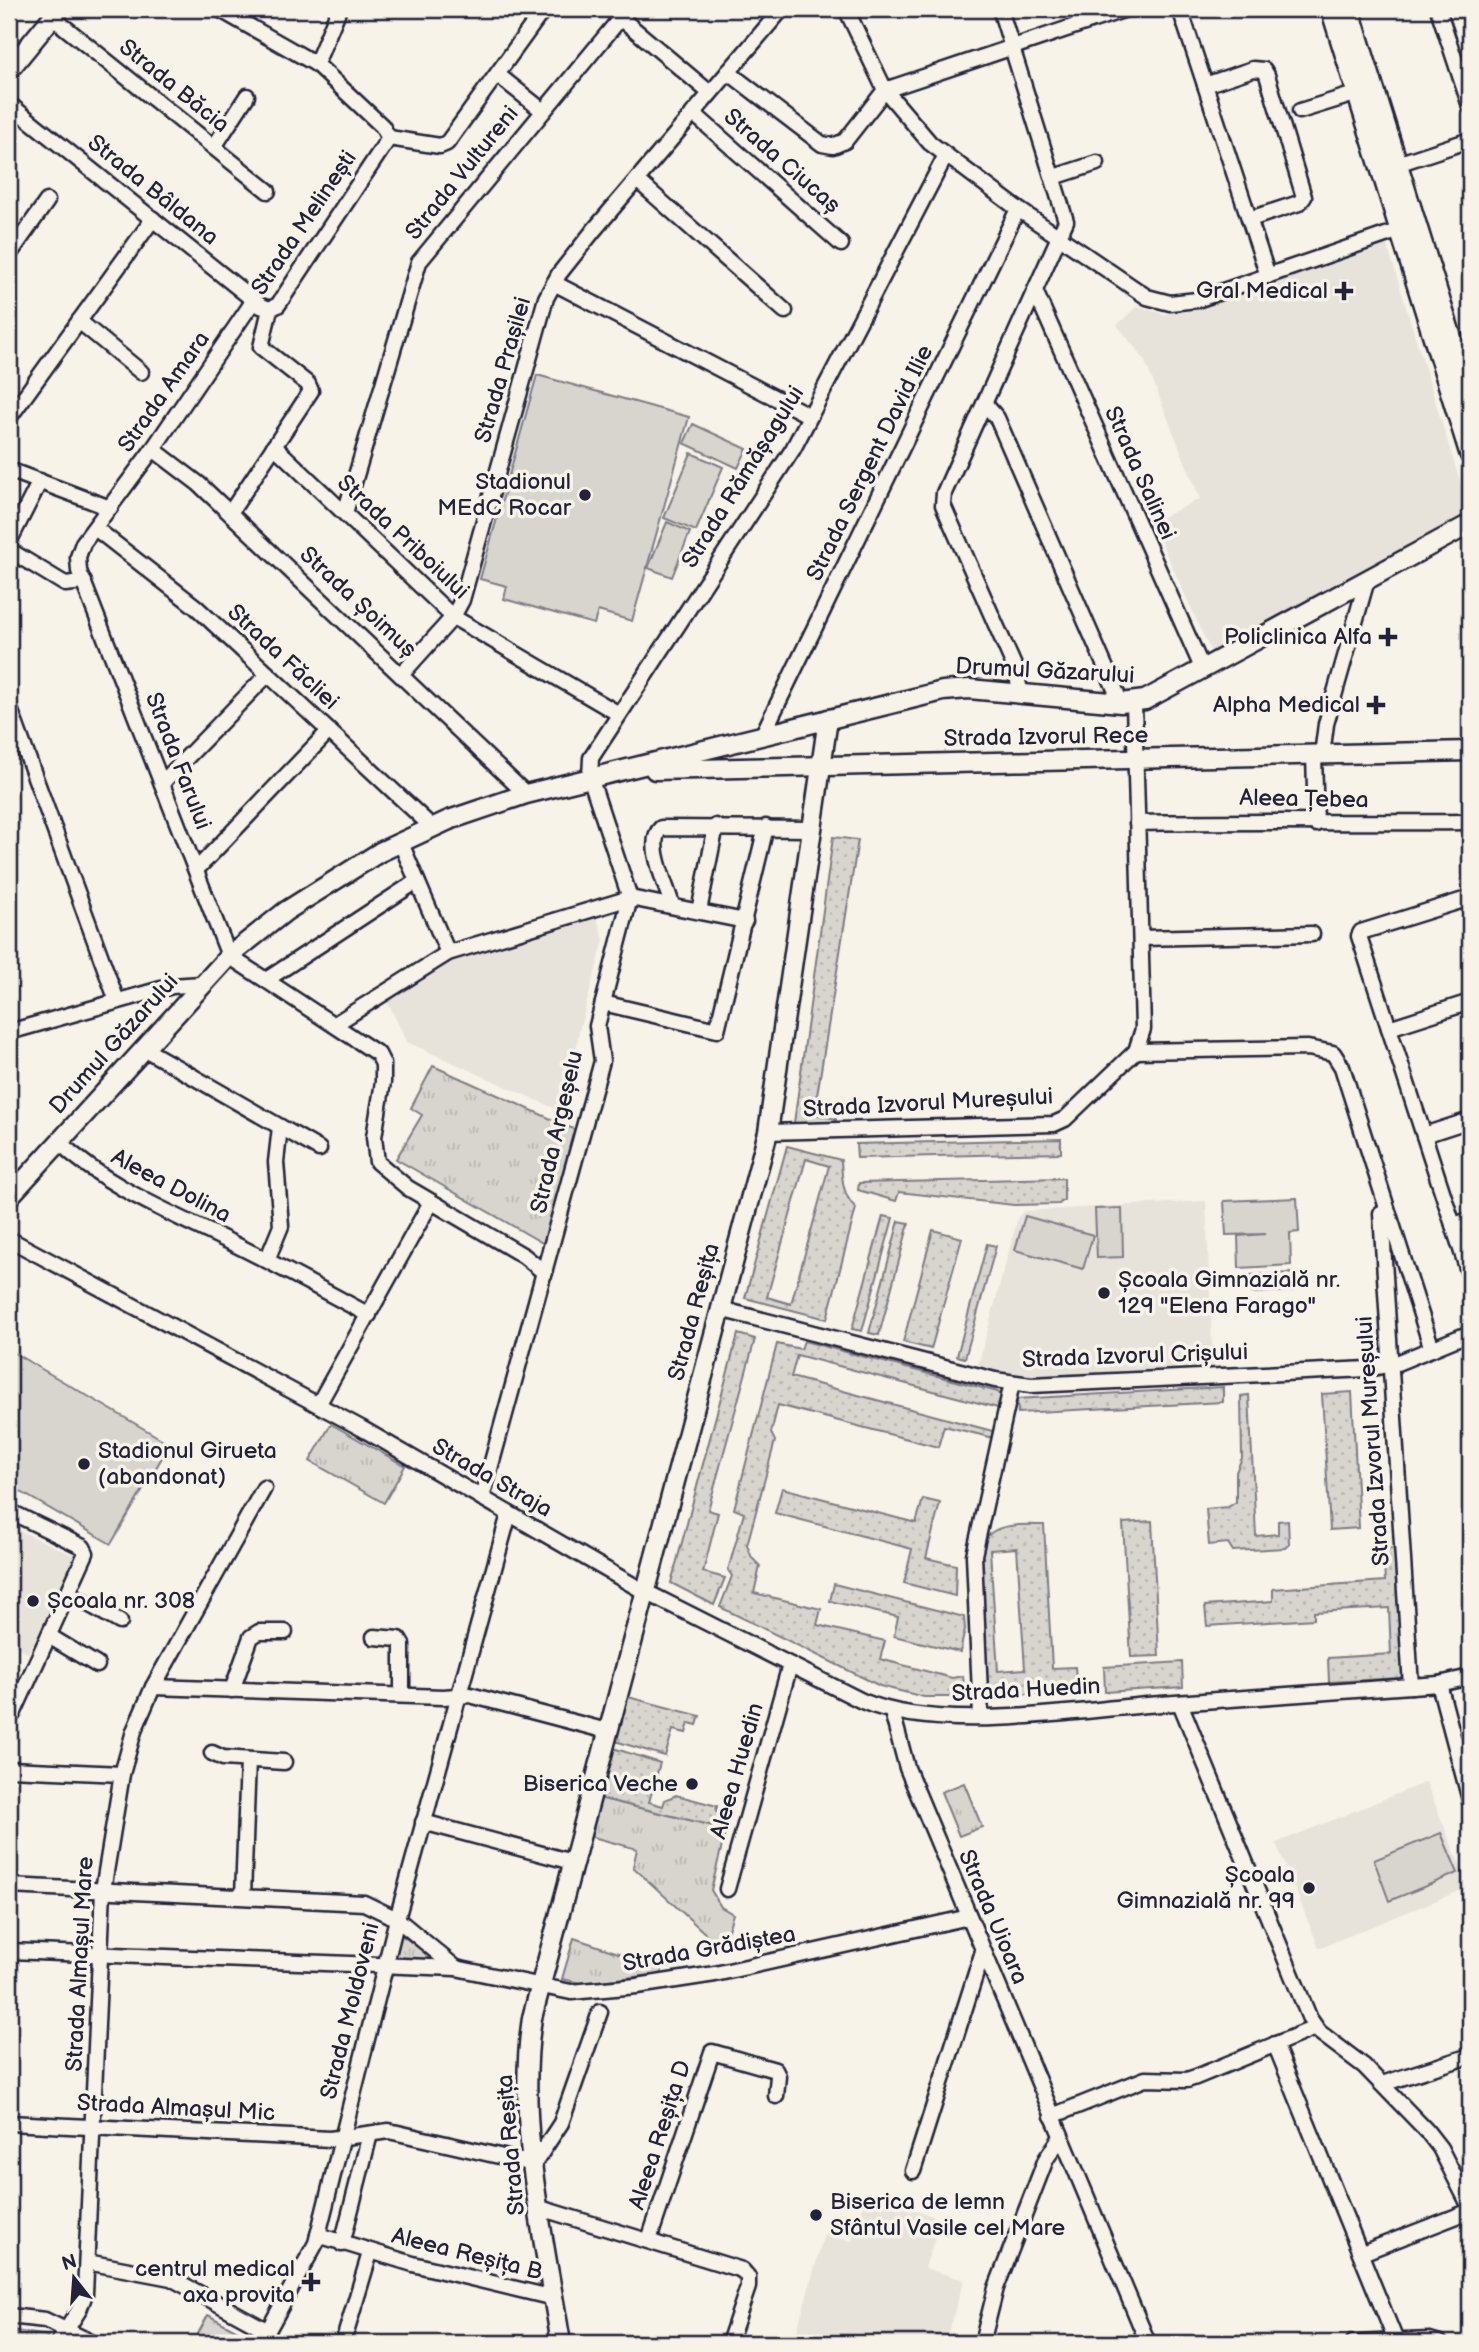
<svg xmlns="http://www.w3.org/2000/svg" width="1479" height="2352" font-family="'Balsamiq Sans',sans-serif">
	<defs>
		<pattern id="grass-tufts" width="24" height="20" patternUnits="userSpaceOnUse" patternTransform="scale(1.75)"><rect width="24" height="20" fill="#d8d5cf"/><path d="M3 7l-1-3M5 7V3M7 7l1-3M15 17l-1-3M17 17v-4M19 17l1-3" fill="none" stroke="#b9b7b3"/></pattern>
		<pattern id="garden-dots" width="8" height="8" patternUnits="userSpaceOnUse" patternTransform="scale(1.75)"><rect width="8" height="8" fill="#d8d5cf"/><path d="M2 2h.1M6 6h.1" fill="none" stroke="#b9b7b3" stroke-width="1.8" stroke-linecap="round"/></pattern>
	</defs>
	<rect width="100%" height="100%" fill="#f7f3e8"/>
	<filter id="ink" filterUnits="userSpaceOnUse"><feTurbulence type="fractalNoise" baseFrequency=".0143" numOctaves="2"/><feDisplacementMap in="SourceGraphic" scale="14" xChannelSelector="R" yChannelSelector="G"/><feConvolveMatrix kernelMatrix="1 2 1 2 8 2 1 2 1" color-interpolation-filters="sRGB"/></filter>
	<g filter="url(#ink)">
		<g fill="#e7e3db">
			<polygon points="1386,242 1470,514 1211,652 1152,522 1200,499 1144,359 1117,325 1137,306 1164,314 1191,311"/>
			<polygon points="596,915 604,940 579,1031 567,1114 407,1042 386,999 446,961"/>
			<polygon points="1206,1201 1213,1370 1020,1379 977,1369 1018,1217 1024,1211"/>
			<polygon points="9,1526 80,1558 28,1653 9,1643"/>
			<polygon points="1426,1782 1469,1887 1319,1948 1276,1843"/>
			<polygon points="867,2193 941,2219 925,2268 964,2280 945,2343 830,2343 796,2334 824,2234 852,2241"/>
		</g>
		<g fill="url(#grass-tufts)" stroke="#7d7c85" stroke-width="2">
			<polygon points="433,1066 578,1131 546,1245 396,1159 422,1115 411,1108"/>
			<polygon points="331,1424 405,1466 384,1503 310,1461"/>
			<polygon points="964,1783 982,1827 959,1836 941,1792"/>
			<polygon points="599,1798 726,1829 711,1890 721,1907 733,1914 722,1949 633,1867 637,1849 589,1836"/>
			<polygon points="400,1934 441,1964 394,1961"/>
			<polygon points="574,1938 660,1967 662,1971 661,1974 581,1983 562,1979"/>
			<polygon points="208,2315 256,2341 254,2343 194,2341"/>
			<polygon points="9,2330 48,2336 43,2343 9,2343"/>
		</g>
		<g fill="url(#garden-dots)" stroke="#7d7c85" stroke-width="2" fill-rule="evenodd">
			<polygon points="833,837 858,840 814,1114 836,1119 835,1124 794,1123"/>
			<polygon points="1061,1139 1061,1153 857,1158 856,1144"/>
			<path d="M787 1146 841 1160C842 1178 842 1195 856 1208L827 1319 745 1298ZM806 1159 829 1166 791 1304 767 1297Z"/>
			<polygon points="1064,1178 1064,1200 1059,1204 1014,1205 899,1192 896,1201 858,1190 859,1183"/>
			<polygon points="883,1216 893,1218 862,1331 852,1329"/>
			<polygon points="899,1221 909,1223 879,1335 869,1333"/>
			<polygon points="933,1230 962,1238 931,1349 903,1342"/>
			<polygon points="987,1244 996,1246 965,1358 957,1356"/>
			<polygon points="738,1334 755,1339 708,1510 718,1513 703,1572 725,1578 714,1605 671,1583"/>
			<polygon points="804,1341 998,1392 1001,1396 998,1408 797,1355 791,1377 996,1432 994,1438 944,1426 938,1447 778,1405 771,1433 775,1441 747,1545 752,1558 760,1566 754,1593 821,1609 817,1625 885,1641 880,1659 952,1678 963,1676 965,1697 924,1697 880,1686 720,1607 732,1576 728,1570 744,1513 734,1509 777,1344 801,1349"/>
			<polygon points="1223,1387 1223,1402 1018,1413 1017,1399"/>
			<polygon points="1352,1392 1359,1528 1330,1530 1322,1394"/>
			<polygon points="1249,1395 1256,1536 1278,1534 1278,1521 1288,1520 1289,1544 1285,1548 1233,1551 1228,1543 1209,1545 1206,1509 1228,1507 1236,1502 1236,1472 1242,1458 1241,1396"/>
			<polygon points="782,1488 916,1523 923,1499 940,1503 926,1558 956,1565 955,1596 904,1583 912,1549 775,1513"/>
			<polygon points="1152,1521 1159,1656 1131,1657 1123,1523"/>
			<path d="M1044 1525 1052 1668 1075 1667 1077 1689 1072 1694 1053 1695V1692L991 1697 988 1695 980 1550C987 1521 1020 1525 1044 1525ZM1017 1548 1025 1669 998 1671 990 1550Z"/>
			<polygon points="1397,1548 1405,1672 1400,1678 1329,1682 1328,1658 1391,1654 1389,1608 1314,1612 1314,1619 1207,1626 1205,1606 1273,1601 1273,1589 1385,1581 1383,1549"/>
			<polygon points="834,1584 964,1617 965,1629 960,1652 894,1636 898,1617 830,1601"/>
			<polygon points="1182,1662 1183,1687 1105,1692 1104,1667"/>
			<polygon points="628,1697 700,1716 697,1725 689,1723 686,1733 673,1730 665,1756 615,1741"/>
			<polygon points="613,1748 660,1763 649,1802 663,1806 665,1800 676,1795 717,1806 716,1812 729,1816 726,1829 599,1798"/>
		</g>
		<g fill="#d8d5cf" stroke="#7d7c85" stroke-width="2">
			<polygon points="537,375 689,417 632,621 598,611 594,624 504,599 507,586 480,579"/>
			<polygon points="693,424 747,449 738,468 684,443"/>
			<polygon points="691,453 723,467 696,531 664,518"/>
			<polygon points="667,522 690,532 672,577 648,568"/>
			<polygon points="1297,1198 1299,1232 1290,1233 1291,1265 1239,1268 1238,1236 1266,1234 1226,1235 1224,1201"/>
			<polygon points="1122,1208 1123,1257 1097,1258 1095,1209"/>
			<polygon points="1025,1216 1093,1235 1083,1269 1015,1250"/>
			<polygon points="1291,1273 1292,1291 1252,1293 1251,1275"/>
			<polygon points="9,1350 170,1444 111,1544 9,1485"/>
			<polygon points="1441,1833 1458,1873 1389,1901 1374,1860"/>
		</g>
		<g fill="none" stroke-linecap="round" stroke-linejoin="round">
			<g stroke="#22223b" stroke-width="19">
				<g id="minor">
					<polyline points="219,9 316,64 382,126 389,138"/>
					<polyline points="610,9 710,93"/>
					<polyline points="846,9 885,90 930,143 1018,209 1147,297 1170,303 1197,300 1400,230"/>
					<polyline points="1000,9 1066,221 944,493 943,505 1015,668 1021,694"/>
					<polyline points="1180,9 1268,276"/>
					<polyline points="1438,9 1470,106"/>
					<polyline points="52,17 268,191"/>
					<polyline points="316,64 339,9"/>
					<polyline points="728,72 822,144 833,146 845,141 885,90 1126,9"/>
					<polyline points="498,75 543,111"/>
					<polyline points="1205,85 1253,69 1264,70 1267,75 1304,197 1299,203 1250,219"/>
					<polyline points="9,104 261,306 270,309"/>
					<polyline points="1300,111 1358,93"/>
					<polyline points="693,113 841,244"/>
					<polyline points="389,138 440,146 447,143 544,9"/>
					<polyline points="214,147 247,96"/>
					<polyline points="1397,164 1470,140"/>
					<polyline points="1054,177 1097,163"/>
					<polyline points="637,180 785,311"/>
					<polyline points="9,255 47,201"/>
					<polyline points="554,283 810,416"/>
					<polyline points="1036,293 1203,670"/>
					<polyline points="254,300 153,449 83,543 78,557 79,571 229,956 378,1054 383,1064 383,1082 374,1137 377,1162 408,1188 524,1256 545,1273"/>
					<polyline points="270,309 278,305 389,138"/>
					<polyline points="79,321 141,372"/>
					<polyline points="985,404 997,418 1121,703"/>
					<polyline points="9,418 153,219"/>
					<polyline points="274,446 453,617 619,714"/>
					<polyline points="153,449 199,484 526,794"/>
					<polyline points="9,470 110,508"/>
					<polyline points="230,513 311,391 308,384 261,347 270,309"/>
					<polyline points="345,513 419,262 628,9"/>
					<polyline points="95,528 196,607 432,827"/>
					<polyline points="9,542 40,481"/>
					<polyline points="9,550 65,584 84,582"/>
					<polyline points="401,675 453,617 462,600 546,298 559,274 594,230 782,9"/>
					<polyline points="9,706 117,1001"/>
					<polyline points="762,736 1018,209"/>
					<polyline points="1314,755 1316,824"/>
					<polyline points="1322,755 1326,724 1367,580"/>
					<polyline points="162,783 268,674"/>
					<path d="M1137 823C1248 821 1359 823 1470 822"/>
					<polyline points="400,841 448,953"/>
					<polyline points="196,870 329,731"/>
					<polyline points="1470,898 1361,932 1359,936 1470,1277"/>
					<path d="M672 905C667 886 645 843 661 828L813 829"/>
					<polyline points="699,911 716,826"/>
					<polyline points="1141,938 1312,934"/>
					<polyline points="266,980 417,881"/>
					<polyline points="603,1003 717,1030 766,827"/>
					<polyline points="335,1024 448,953 630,898 745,921"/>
					<polyline points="1389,1028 1470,1002"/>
					<polyline points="9,1032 172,986 201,984"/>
					<polyline points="143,1048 319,1149"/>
					<polyline points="1136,1051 1308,1048 1333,1053 1342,1067 1432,1349"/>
					<polyline points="768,1132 1054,1124 1065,1119 1136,1051 1143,1029 1134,703"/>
					<polyline points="1424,1135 1470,1120"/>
					<path d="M59 1142C108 1188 171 1213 230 1242 277 1265 323 1290 369 1315"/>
					<polyline points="1381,1213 1411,1686"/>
					<polyline points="1453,1225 1470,1220"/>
					<path d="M9 1239 361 1428 638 1588 862 1701C938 1733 1064 1712 1147 1705 1244 1698 1341 1691 1439 1684L1470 1677"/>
					<polyline points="267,1260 281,1226 276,1162 280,1127"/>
					<polyline points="720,1309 995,1380 1031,1385 1368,1369 1397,1363 1470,1333"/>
					<polyline points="318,1405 431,1202"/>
					<polyline points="482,1498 602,1061 597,1026 630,898 590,777 591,758 793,449 946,155"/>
					<polyline points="9,1511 83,1547 86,1553 13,1714"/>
					<polyline points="69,1593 120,1622"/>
					<polyline points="49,1636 97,1665"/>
					<polyline points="374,1637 399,1639 402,1644 402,1695"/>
					<polyline points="1439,1684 1470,1800"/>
					<polyline points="153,1687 443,1697 470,1695 607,1731"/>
					<polyline points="232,1690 251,1637 259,1632 285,1632"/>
					<polyline points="1180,1703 1310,2019 1319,2032 1364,2066 1426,2130 1440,2148 1470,2207"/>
					<polyline points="892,1712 907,1768 1148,2343"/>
					<polyline points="981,1717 974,1555 1012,1383"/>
					<polyline points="212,1753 223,1758 284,1762"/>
					<polyline points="9,1769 122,1774"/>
					<polyline points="423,1822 572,1862"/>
					<polyline points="9,1886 364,1903 397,1919 456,1968"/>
					<polyline points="727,1889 790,1665"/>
					<polyline points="243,1896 248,1760"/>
					<polyline points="9,1951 456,1968 571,1992 637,1986 715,1974 969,1917"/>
					<polyline points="1275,2044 1396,2341"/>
					<polyline points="1382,2084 1470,2056"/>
					<polyline points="1052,2116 1145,2079 1187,2080 1196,2077 1315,2028"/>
					<polyline points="9,2123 330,2139 389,2131 534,2164 561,2123 600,2012"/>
					<polyline points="913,2171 983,1951"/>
					<polyline points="540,2208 742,2270 748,2277 748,2287 729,2343"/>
					<polyline points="318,2235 413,2264 554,2298"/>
					<polyline points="649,2240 712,2052 775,2070 778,2076 776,2096"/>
					<polyline points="342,2244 370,2134"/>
					<polyline points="1362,2253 1470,2211"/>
					<polyline points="87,2262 171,2278 268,2331"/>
					<polyline points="9,2316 45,2320 93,2343"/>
					<polyline points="58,2343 79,2310 85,2294 103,1890 122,1774 134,1731 153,1687 264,1488"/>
					<polyline points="261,2343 316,2243 397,1919 509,1514"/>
					<polyline points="343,2343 370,2253"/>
					<polyline points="982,2343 996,2288 1046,2159 1061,2137"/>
					<polyline points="1353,2343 1430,2340 1440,2343"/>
				</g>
			</g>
			<g stroke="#22223b" stroke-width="23">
				<g id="tertiary">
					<polyline points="9,70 59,9"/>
					<polyline points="655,770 1470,751"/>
					<polyline points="9,1197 229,956 286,911 380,852 449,820 526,794 943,691 969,689 1121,703 1145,700 1470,524"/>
					<path d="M561 2343C544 2237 516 2125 532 2018L768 1132 828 719"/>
				</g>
			</g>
			<g stroke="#22223b" stroke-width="24">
				<g id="secondary">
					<polyline points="1331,9 1470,454"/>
					<polyline points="1349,9 1470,397"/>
				</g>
			</g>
			<use href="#minor" stroke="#f7f3e8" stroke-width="14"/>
			<use href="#tertiary" stroke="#f7f3e8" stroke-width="18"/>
			<use href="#secondary" stroke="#f7f3e8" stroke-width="19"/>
		</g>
	</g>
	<g fill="#22223b" stroke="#f7f3e8" stroke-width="2.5">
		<path d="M1340.5 280.5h7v7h7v7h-7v7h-7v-7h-7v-7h7z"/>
		<circle cx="585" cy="495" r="7"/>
		<path d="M1384.5 626.5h7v7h7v7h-7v7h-7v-7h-7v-7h7z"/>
		<path d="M1372.5 694.5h7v7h7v7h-7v7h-7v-7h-7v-7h7z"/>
		<circle cx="1104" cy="1293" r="7"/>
		<circle cx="84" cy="1464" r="7"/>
		<circle cx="33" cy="1601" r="7"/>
		<circle cx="692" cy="1784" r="7"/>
		<circle cx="1309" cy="1888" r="7"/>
		<circle cx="816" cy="2215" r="7"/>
		<path d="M307.5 2271.5h7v7h7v7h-7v7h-7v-7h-7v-7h7z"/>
	</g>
	<g text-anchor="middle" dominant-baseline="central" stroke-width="7" stroke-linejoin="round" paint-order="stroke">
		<g font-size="23" fill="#22223b" stroke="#f7f3e8">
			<text transform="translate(174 86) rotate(39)">Strada Băcia</text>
			<text transform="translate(782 161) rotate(41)">Strada Ciucaș</text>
			<text transform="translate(462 173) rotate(-51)">Strada Vultureni</text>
			<text transform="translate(153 190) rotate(39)">Strada Bâldana</text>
			<text transform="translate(304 223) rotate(-56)">Strada Melinești</text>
			<text transform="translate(503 370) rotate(-74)">Strada Prașilei</text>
			<text transform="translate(164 392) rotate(-55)">Strada Amara</text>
			<text transform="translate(870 463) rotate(-64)">Strada Sergent David Ilie</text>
			<text transform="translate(1140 473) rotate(66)">Strada Salinei</text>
			<text transform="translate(743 477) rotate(-58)">Strada Rămășagului</text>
			<text transform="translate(403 537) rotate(43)">Strada Priboiului</text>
			<text transform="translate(358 602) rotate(43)">Strada Șoimuș</text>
			<text transform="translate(283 657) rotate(43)">Strada Făcliei</text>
			<text transform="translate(1045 671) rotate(3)">Drumul Găzarului</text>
			<text transform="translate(1046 737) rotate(-1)">Strada Izvorul Rece</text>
			<text transform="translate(178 761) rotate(69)">Strada Farului</text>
			<text transform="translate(1304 799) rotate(1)">Aleea Țebea</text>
			<text transform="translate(114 1044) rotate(-48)">Drumul Găzarului</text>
			<text transform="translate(928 1103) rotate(-3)">Strada Izvorul Mureșului</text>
			<text transform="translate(557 1132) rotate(-77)">Strada Argeșelu</text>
			<text transform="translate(171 1186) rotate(28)">Aleea Dolina</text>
			<text transform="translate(694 1312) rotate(-75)">Strada Reșița</text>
			<text transform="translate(1135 1356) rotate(-2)">Strada Izvorul Crișului</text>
			<text transform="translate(1373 1441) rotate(-94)">Strada Izvorul Mureșului</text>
			<text transform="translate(492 1478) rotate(30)">Strada Straja</text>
			<text transform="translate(1026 1690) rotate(-3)">Strada Huedin</text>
			<text transform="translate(737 1771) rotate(-74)">Aleea Huedin</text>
			<text transform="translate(993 1917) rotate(67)">Strada Uioara</text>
			<text transform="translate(709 1949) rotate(-10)">Strada Grădiștea</text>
			<text transform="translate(80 1964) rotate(-87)">Strada Almașul Mare</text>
			<text transform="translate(350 2011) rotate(-76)">Strada Moldoveni</text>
			<text transform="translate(176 2108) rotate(3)">Strada Almașul Mic</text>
			<text transform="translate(660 2135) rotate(-72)">Aleea Reșița D</text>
			<text transform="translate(511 2145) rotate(-95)">Strada Reșița</text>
			<text transform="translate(467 2254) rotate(14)">Aleea Reșița B</text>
		</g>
		<g font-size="23" fill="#22223b" stroke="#f7f3e8" text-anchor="end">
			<text x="1328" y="291">Gral Medical</text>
			<text x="571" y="482">Stadionul<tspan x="571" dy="26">MEdC Rocar</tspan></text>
			<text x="1372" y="637">Policlinica Alfa</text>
			<text x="1360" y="705">Alpha Medical</text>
			<text x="1118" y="1280" text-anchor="start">Școala Gimnazială nr.<tspan x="1118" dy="26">129 "Elena Farago"</tspan></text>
			<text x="98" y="1451" text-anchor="start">Stadionul Girueta<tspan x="98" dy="26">(abandonat)</tspan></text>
			<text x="47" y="1601" text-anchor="start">Școala nr. 308</text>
			<text x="678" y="1784">Biserica Veche</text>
			<text x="1295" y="1875">Școala<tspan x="1295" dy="26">Gimnazială nr. 99</tspan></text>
			<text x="830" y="2202" text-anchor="start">Biserica de lemn<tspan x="830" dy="26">Sfântul Vasile cel Mare</tspan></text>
			<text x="295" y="2269">centrul medical<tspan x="295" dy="26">axa provita</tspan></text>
		</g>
	</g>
	<rect width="1479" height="2352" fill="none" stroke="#f7f3e8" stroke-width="35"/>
	<rect x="18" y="18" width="1444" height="2317" fill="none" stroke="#22223b" stroke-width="2.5" filter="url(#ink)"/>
	<g transform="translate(74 2278) rotate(343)" stroke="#f7f3e8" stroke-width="5" paint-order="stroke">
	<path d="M0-5L12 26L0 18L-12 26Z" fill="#22223b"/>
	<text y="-10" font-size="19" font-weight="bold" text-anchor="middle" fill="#22223b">N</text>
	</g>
</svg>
